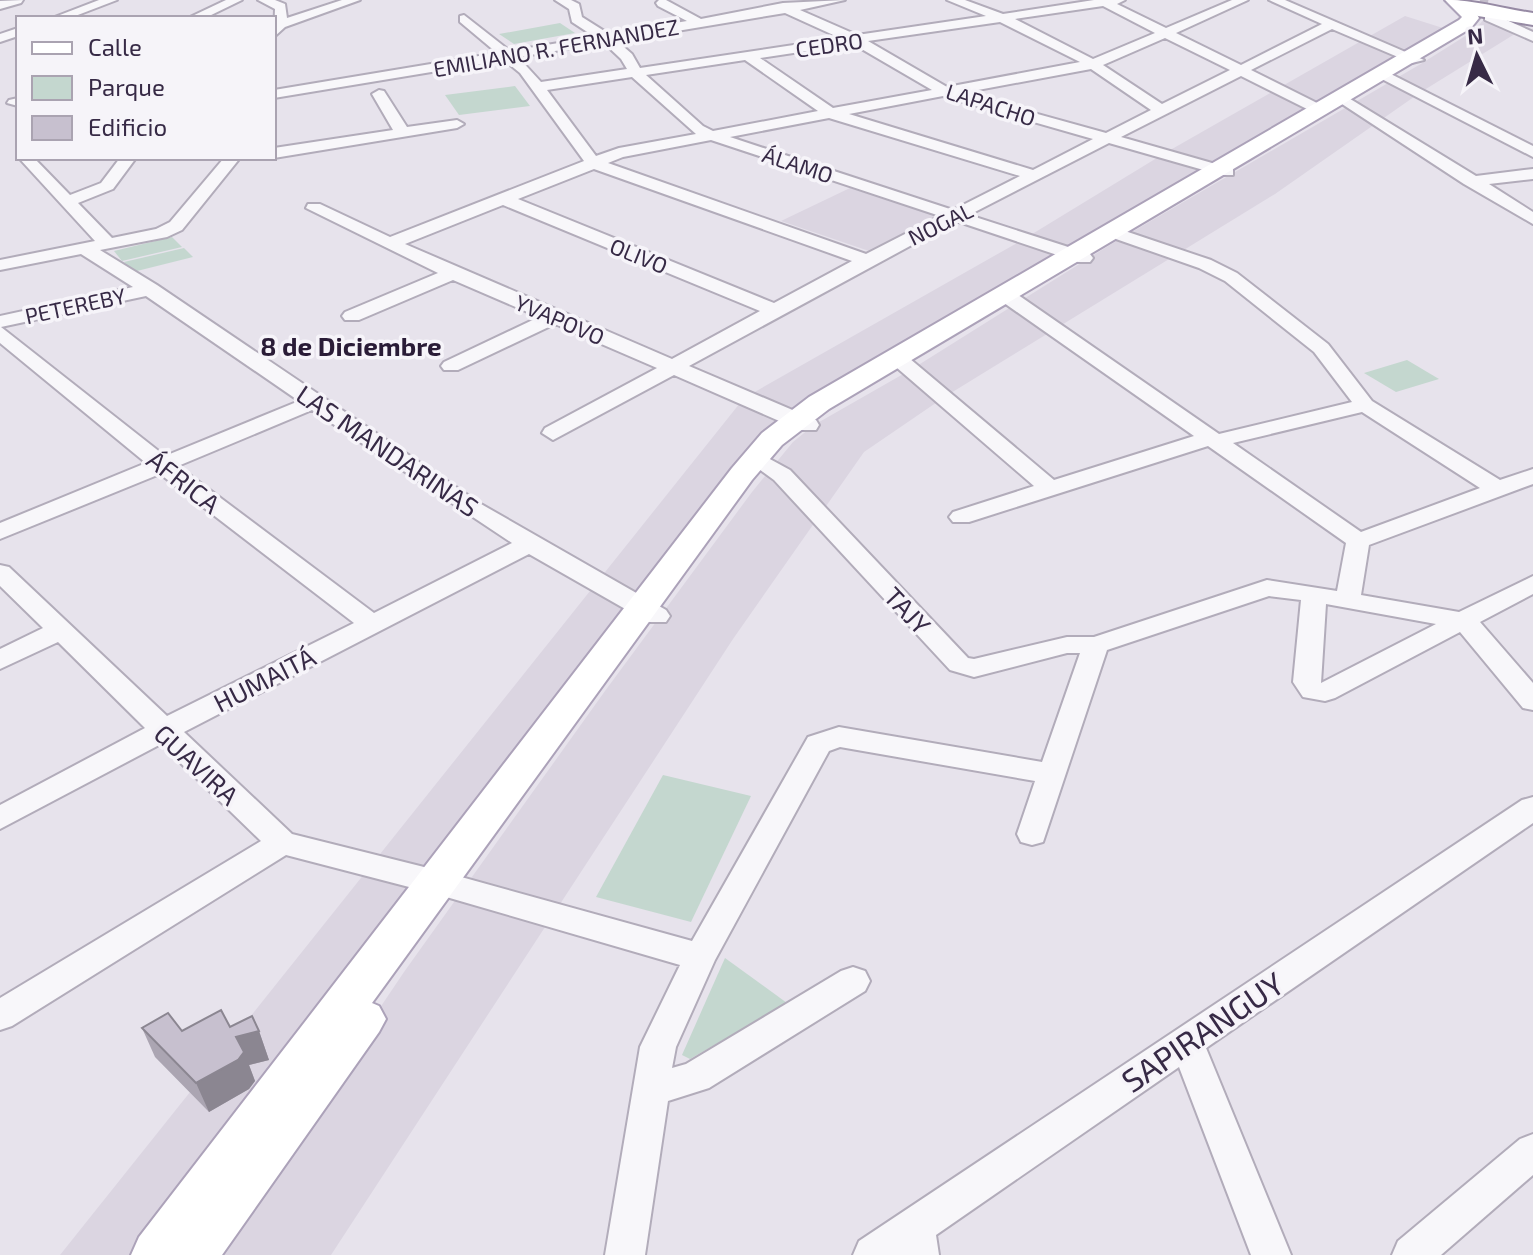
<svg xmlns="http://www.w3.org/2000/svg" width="1533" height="1255" font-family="'Exo 2',sans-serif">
	<rect width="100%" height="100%" fill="#e7e3ec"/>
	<g fill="#dbd5e1">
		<polygon points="1405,16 1446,29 790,416 147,1255 60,1255 744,398 1024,239 1165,153"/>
		<polygon points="1484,19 1518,32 1421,92 1275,194 946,396 864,452 733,639 331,1255 209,1255 269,1173 404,972 605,691 752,492 793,442 814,425 912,369 1113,243 1419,65 1475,30"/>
		<polygon points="850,188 932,214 936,216 869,251 781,221"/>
	</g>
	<g fill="#c4d7cf">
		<polygon points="560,23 575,33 514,44 499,34"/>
		<polygon points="515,86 530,106 459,115 445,95"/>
		<polygon points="172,237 182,247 122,261 114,251"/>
		<polygon points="184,248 193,257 133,272 124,262"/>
		<polygon points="1407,360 1439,379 1396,392 1364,373"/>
		<polygon points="663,775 751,796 691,922 596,897"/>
		<polygon points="725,958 787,1003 690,1059 682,1055"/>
	</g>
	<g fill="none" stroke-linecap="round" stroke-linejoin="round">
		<polyline stroke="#c4becb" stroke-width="20" stroke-dasharray="20 10" stroke-linecap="butt" points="1480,0 1488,2"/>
		<g stroke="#b2acba" stroke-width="4">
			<g id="minor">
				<polygon points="23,0 21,3 0,9 0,1"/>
				<polygon points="99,0 117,0 70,18 52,18"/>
				<polygon points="226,0 242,0 205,18 188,18"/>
				<polygon points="258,0 275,0 285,4 287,18 342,0 360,0 285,27 274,37 275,9"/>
				<path d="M555 0H571L579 4 582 17 609 34 687 21 658 6 656 3 659 0H666L701 19 783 3 845 0 800 10 857 35 986 16 947 0H965L1003 14 1094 0H1125L1117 4 1166 28 1232 0H1248L1176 33 1241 65 1322 24 1269 0H1285L1424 60 1412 63 1332 29 1251 70 1323 106V112H1313L1241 76 1121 137 1233 169V175H1221L1109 143 969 215 1090 254 1093 258 1090 262H1078L956 221 689 366 816 420 819 425 816 430H800L674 375 553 440 542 433 545 428 657 368 555 324 458 370H444L441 366 444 362 539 317 453 280 359 320H345L342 316 345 312 438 273 306 208 308 204H320L390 237 584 161 520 73 504 60 274 98V90L497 53 460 22V16L464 15 510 51 595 37 572 22 569 9ZM1103 6 1155 33 1093 59 1015 19ZM785 13 840 38 640 68 632 54 617 41ZM1000 22 1080 62 947 87 868 41ZM1165 38 1230 70 1162 104 1103 65ZM604 43 621 59 627 69 541 82 518 57ZM853 44 932 90 833 108 760 58ZM745 60 818 111 713 131 703 126 646 75ZM1091 69 1151 110 1106 133 962 93ZM632 77 696 134 619 148 596 156 547 90ZM943 96 1093 139 1033 170 849 114ZM829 118 1020 176 953 210 730 137ZM711 140 940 216 866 254 608 163 623 157ZM594 169 852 261 774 303 518 199ZM503 205 760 311 672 359 405 244Z"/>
				<polygon points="1485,14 1493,14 1533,32 1533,41 1485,20"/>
				<polygon points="18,28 18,36 0,42 0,34"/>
				<polygon points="1379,68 1533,146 1533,157 1374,75 1372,72"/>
				<polygon points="379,90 384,91 407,127 457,120 464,124 457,128 274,158 274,148 393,130 372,94"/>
				<polygon points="1347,97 1476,176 1533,169 1533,179 1489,184 1533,212 1533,224 1464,184 1342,104 1340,101"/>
				<polygon points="18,98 18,106 7,103 9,100"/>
				<path d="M18 157 34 158 70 195 101 183 120 158H136L113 189 78 203 112 238 156 229 170 222 224 158H240L182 230 167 237 100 250 157 285 481 504 666 610 670 616 666 622H648L529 554 184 732 292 834 436 870 692 941 808 737 839 727 1042 762 1080 653H1067L974 677 950 670 774 480 744 458 747 453 755 451 790 470 968 658 974 659 1067 637H1094L1267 580 1337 591 1346 543 1208 446 969 522H953L949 517 953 512 1034 486 889 361 886 357 889 353H903L1054 480 1194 436 997 298 995 294 997 290H1011L1219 434 1352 402 1314 352 1225 281 1199 268 1116 239 1113 235 1116 231 1122 230 1211 260 1237 273 1328 344 1372 401 1500 480 1533 469V484L1369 545 1361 595 1459 612 1533 576V594L1480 622 1533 683V710L1523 708 1460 632 1335 698 1325 701 1303 697 1293 682 1301 600 1269 596 1107 650 1043 842 1032 845 1021 842 1017 834 1035 781 840 747 829 751 715 960 676 1047 672 1068 686 1064 841 971 853 967 865 971 870 981 865 991 709 1088 668 1101 645 1255H605L640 1047 680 965 436 894 286 855 12 1026 0 1030V998L261 841 161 744 0 829V805L145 728 58 642 0 669V649L43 628 0 586V565L9 567 167 716 354 623 160 474 0 539V523L146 463 0 343V316L133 287 81 254 0 270V260L95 241ZM146 296 299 401 165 456 1 327ZM312 410 512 543 374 613 178 466ZM1362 412 1480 488 1361 532 1233 443ZM1326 604 1436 624 1321 683Z"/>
				<polygon points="1533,797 1533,823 1206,1048 1291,1255 1251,1255 1179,1067 936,1235 939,1255 853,1255 859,1241 1522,800"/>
				<polygon points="1533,1134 1533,1175 1441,1255 1392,1255 1398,1241 1520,1139"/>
			</g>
		</g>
		<g stroke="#aca2b9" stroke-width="4">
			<path id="major" d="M1445 0C1463 0 1471 1 1479 18L1471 28 829 409 782 445 752 480 372 1003 379 1006 386 1019 379 1032 222 1255H131L139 1237 732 468 762 433 809 397 1459 20 1462 17Z"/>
		</g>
		<g stroke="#968aa4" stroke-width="4">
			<path id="highway" d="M1447 0C1476 0 1504 9 1533 13V25L1478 16Z"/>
		</g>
		<use href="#minor" fill="#f8f7fa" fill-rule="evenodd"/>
		<use href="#major" fill="#fff" fill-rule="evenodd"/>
		<use href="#highway" fill="#fff" fill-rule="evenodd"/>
	</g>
	<polygon fill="#aba5b2" points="230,1027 259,1031 269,1060 249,1065 255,1081 249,1089 209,1112 155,1057 142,1028 182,1031"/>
	<polygon fill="#8b8691" points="259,1031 269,1060 249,1065 255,1081 249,1089 209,1112 196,1083 236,1037"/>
	<polygon fill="#c7c0cf" stroke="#8b8691" stroke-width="2" points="221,1010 230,1027 252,1016 259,1031 236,1037 244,1052 238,1060 196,1083 142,1028 168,1013 182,1031"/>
	<g text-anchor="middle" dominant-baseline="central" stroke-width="7" stroke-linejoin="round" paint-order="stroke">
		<g font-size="22" fill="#372a46" stroke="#f6f4f9">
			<text transform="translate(829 44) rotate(-8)">CEDRO</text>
			<text transform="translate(556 47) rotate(-10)">EMILIANO R. FERNANDEZ</text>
			<text transform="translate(991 104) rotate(18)">LAPACHO</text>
			<text transform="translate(798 164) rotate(18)">ÁLAMO</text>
			<text transform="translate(940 223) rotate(-26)">NOGAL</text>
			<text transform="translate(639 255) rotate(22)">OLIVO</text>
			<text transform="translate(75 305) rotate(-12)">PETEREBY</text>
			<text transform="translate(560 319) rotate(23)">YVAPOVO</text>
		</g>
		<g font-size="26" font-weight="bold" fill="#2a1c37" stroke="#f6f4f9">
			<text x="351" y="345">8 de Diciembre</text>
		</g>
		<g font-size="26" fill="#372a46" stroke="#f6f4f9">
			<text transform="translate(388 450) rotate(34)">LAS MANDARINAS</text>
			<text transform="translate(184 481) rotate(38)">ÁFRICA</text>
			<text transform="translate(908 610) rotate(47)">TAJY</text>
			<text transform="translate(264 679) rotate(-27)">HUMAITÁ</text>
			<text transform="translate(197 764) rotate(43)">GUAVIRA</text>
		</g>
		<g font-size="32" fill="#372a46" stroke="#f6f4f9">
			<text transform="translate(1202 1031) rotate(-34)">SAPIRANGUY</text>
		</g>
	</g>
	<rect x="16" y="16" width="260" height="144" fill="#f6f4f9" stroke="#aaa3b1" stroke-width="2"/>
	<rect x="32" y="42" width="40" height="12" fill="#ffffff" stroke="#aaa3b1" stroke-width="2"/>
	<text x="88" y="56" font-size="24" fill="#372a46">Calle</text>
	<rect x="32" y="76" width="40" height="24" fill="#c4d7cf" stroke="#aaa3b1" stroke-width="2"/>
	<text x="88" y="96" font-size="24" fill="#372a46">Parque</text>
	<rect x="32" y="116" width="40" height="24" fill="#c7c0cf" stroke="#aaa3b1" stroke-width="2"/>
	<text x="88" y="136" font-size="24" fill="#372a46">Edificio</text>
	<g transform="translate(1477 56) rotate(355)" stroke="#f6f4f9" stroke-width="6" paint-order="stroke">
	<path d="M0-6L14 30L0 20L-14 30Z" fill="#372a46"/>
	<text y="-12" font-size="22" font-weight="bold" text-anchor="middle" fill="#372a46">N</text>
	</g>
</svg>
